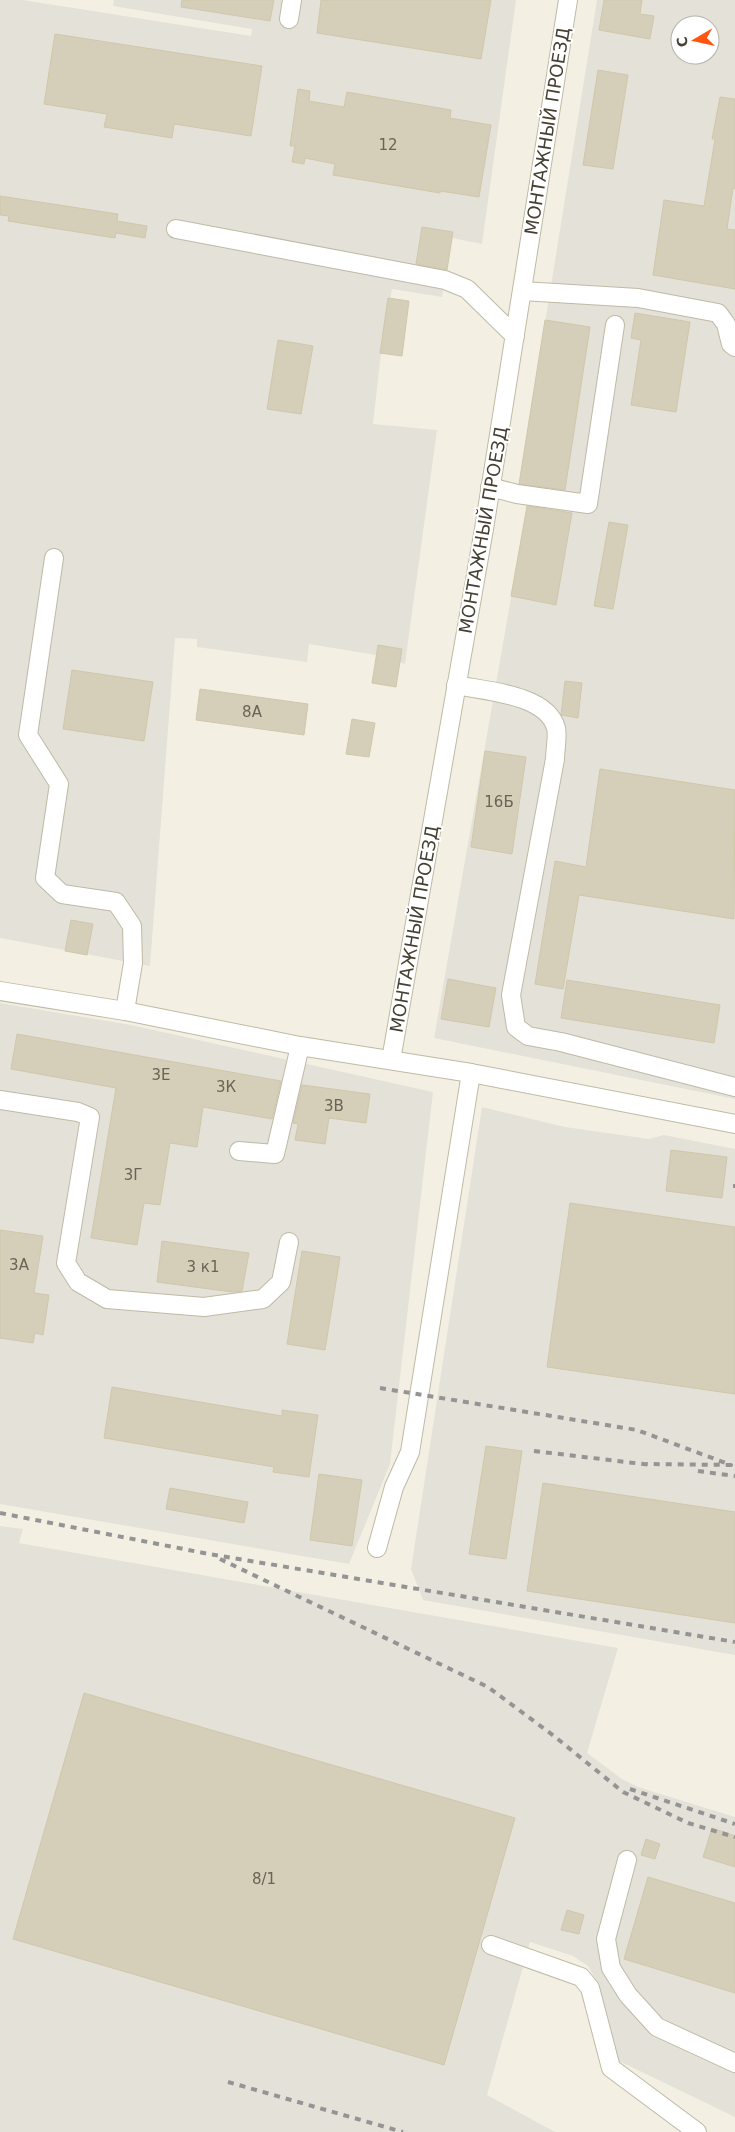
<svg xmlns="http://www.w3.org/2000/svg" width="735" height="2132" font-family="'DejaVu Sans',sans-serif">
	<rect width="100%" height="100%" fill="#f3f0e3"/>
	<g fill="#e4e1d8" fill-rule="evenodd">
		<polygon points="0,0 23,0 251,36 252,29 113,6 114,0 516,0 482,244 452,238 442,297 392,289 381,353 373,424 437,430 405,664 376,655 309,644 307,662 197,647 197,639 175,638 150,966 0,938"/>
		<path d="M597 0H735V1099L434 1038 527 506 516 503ZM680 25H710V55H680Z"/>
		<polygon points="0,1003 131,1025 433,1092 390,1464 349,1564 0,1504"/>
		<polygon points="482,1107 565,1127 649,1139 664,1135 735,1149 735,1655 423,1600 411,1569"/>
		<polygon points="0,1526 23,1529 19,1543 618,1648 587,1753 622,1779 638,1787 735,1817 735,2117 619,2061 597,1981 588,1966 573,1956 530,1942 487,2095 555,2132 0,2132"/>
	</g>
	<g fill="#d5ceb8" stroke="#d0c7ab">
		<polygon points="182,0 274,0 270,21 181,7"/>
		<polygon points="321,0 491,0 481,59 317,33"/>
		<polygon points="604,0 642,0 640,14 654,16 650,39 599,30"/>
		<polygon points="55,34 262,66 251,136 174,124 172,138 104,127 107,114 44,104"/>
		<polygon points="598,70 628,75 613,169 583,165"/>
		<polygon points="298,89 310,91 309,101 344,107 347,92 451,110 450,118 491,125 479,197 440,191 440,193 333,175 335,164 305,158 304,164 292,162 295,146 290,146"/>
		<polygon points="720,97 735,99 735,189 733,188 727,229 735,230 735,289 653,275 664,200 704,206 715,139 712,139"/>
		<polygon points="0,196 118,214 117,221 147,226 145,238 116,233 115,238 8,221 9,216 0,215"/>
		<polygon points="422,227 453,232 447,270 416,264"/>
		<polygon points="388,298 409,301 402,356 380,353"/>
		<polygon points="635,313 690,322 676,412 631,405 641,340 631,338"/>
		<polygon points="545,320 590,327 565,490 519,484"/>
		<polygon points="278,340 313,346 301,414 267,409"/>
		<polygon points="527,506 572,513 556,605 511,596"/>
		<polygon points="609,522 628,525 613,609 594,606"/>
		<polygon points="378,645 402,649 396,687 372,683"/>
		<polygon points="72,670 153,682 144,741 63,729"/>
		<polygon points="565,681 582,683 578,718 561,715"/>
		<polygon points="200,689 308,704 304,735 196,720"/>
		<polygon points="352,719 375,723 369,757 346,754"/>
		<polygon points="485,751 526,757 512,854 471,847"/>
		<polygon points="600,769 735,790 734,919 579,895 563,989 535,984 555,861 586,867"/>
		<polygon points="71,920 93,924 87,955 65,951"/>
		<polygon points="448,979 496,988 489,1027 441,1019"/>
		<polygon points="567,980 720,1005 714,1043 561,1018"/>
		<polygon points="17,1034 281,1081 272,1119 203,1107 197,1147 170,1143 160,1205 144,1203 137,1245 91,1238 116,1088 11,1069"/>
		<polygon points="302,1085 370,1094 366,1123 329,1118 325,1144 295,1140 298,1124 293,1123"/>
		<polygon points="671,1150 727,1157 722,1198 666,1191"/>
		<polygon points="570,1203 735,1227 735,1394 547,1367"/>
		<polygon points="0,1230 43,1236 34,1293 49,1295 43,1335 35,1333 33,1343 0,1338"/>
		<polygon points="162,1241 249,1253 242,1291 232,1292 157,1282"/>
		<polygon points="302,1251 340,1257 325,1350 287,1344"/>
		<polygon points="112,1387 282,1416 282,1410 318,1415 309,1477 273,1472 274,1467 104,1438"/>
		<polygon points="486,1446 522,1451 506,1559 469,1554"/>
		<polygon points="319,1474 362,1480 352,1546 310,1540"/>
		<polygon points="543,1483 735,1512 735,1623 527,1591"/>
		<polygon points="170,1488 248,1502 244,1523 166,1509"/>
		<polygon points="84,1693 515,1818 444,2065 13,1939"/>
		<polygon points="712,1828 735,1836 735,1867 703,1857"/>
		<polygon points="646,1839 660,1844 655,1859 641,1855"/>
		<polygon points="648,1877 735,1903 735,1993 624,1959"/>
		<polygon points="567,1910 584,1915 579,1934 561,1930"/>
	</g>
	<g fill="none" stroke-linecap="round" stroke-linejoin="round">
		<g stroke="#bfbaa5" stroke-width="20">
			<g id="minor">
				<polyline points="289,19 292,0"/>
				<polyline points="176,229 445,280 467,289 515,336"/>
				<polyline points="522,291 638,298 718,313 726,324 731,344 735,347"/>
				<polyline points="490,487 517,494 588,504 615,325"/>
				<polyline points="54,558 28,735 59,784 45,878 62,894 116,902 132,926 133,963 125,1011"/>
				<path d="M456 685C485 691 547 694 556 728 558 736 555 750 555 759L511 995 516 1027 528 1036 561 1042 735 1087"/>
				<polyline points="0,991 125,1011 300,1046 471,1073 735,1124"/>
				<polyline points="391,1060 484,529 568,0"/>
				<polyline points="0,1100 78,1112 90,1117 66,1263 78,1282 107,1299 204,1307 263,1299 281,1282 289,1242"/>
				<polyline points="239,1151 275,1154 300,1046"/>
				<polyline points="377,1548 394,1487 410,1452 471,1073"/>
				<polyline points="627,1860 606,1939 611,1968 628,1995 657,2027 735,2063"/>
				<polyline points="491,1945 581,1977 590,1988 611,2068 697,2132"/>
			</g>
		</g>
		<use href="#minor" stroke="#fff" stroke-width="18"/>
		<g stroke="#949494" stroke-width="4" stroke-dasharray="6 6" stroke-linecap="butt">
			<polyline points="733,1186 735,1186"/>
			<polyline points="380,1388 637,1430 731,1465 646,1464"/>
			<polyline points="534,1451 651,1465"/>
			<polyline points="698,1471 735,1476"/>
			<polyline points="0,1513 209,1554 735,1642"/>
			<polyline points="220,1559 488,1687 554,1736 623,1792 688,1823 735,1837"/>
			<polyline points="630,1789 735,1824"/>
			<polyline points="228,2082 403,2132"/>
		</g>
	</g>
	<g text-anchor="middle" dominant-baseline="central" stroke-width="4" stroke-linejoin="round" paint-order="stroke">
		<g font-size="15" fill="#696454">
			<text x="388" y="145">12</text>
			<text x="252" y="712">8А</text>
			<text x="499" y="802">16Б</text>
			<text x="161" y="1075">3Е</text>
			<text x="226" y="1087">3К</text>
			<text x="334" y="1106">3В</text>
			<text x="133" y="1175">3Г</text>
			<text x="19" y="1265">3А</text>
			<text x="203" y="1267">3 к1</text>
			<text x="264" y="1879">8/1</text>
		</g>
		<g font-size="18" fill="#454033" stroke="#fff">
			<text transform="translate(547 131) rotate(-81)">МОНТАЖНЫЙ ПРОЕЗД</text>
			<text transform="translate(483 530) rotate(-80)">МОНТАЖНЫЙ ПРОЕЗД</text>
			<text transform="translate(414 929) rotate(-80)">МОНТАЖНЫЙ ПРОЕЗД</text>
		</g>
	</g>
	<g transform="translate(695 40) rotate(261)"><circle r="24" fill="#ffffff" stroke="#b5b3ad"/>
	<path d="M0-4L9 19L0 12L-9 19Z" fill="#ff550e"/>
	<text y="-8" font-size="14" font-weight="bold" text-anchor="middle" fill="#454033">С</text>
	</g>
</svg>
